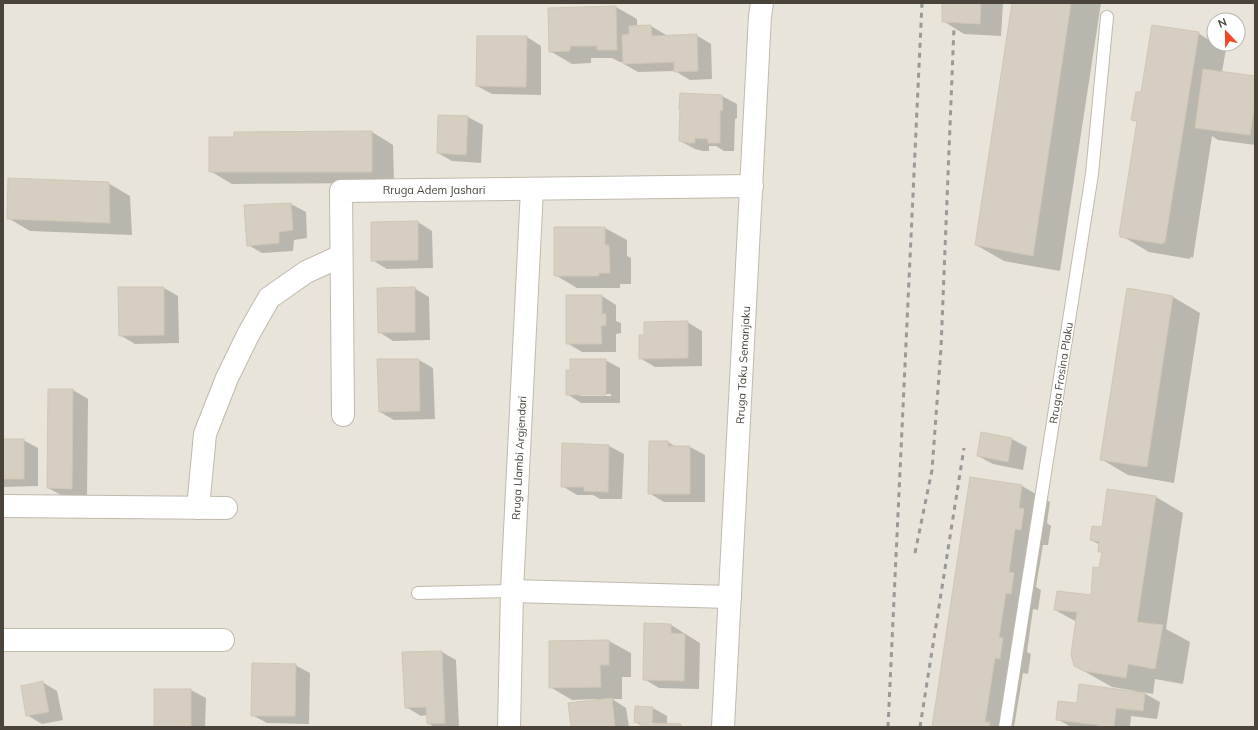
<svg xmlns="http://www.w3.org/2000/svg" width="1258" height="730" font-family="Mulish,sans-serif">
	<rect width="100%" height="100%" fill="#f5f2eb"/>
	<path fill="#e8e4d9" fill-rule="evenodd" d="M3 3H1255V727H3ZM1214 20H1238V44H1214Z"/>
	<g fill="#0003" fill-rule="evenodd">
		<polygon points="943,3 1003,3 1001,36 964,34 943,21"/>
		<polygon points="1013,3 1101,3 1060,271 1004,261 976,245"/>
		<polygon points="616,7 637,19 637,27 651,26 666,35 666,36 696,35 711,44 712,79 690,80 675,71 638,72 624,64 624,62 620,62 612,58 591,58 591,63 572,64 550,51"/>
		<polygon points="1198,33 1214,43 1214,44 1217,44 1226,49 1222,72 1255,77 1255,145 1218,140 1212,136 1193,258 1190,257 1190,259 1149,252 1122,236 1137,122 1132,119 1142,94"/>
		<polygon points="527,37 541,46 541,95 492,94 477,86"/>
		<polygon points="722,96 737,104 737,118 735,119 734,151 724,151 716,146 709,146 709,151 703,151 695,149 680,141"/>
		<polygon points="468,117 483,125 481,163 452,161 438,153"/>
		<polygon points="372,132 393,145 394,183 232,184 210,171 235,138"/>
		<polygon points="108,183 130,196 132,235 30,231 8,218"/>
		<polygon points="291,204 306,212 307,238 294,240 293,251 262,253 248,245"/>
		<polygon points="418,222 432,231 433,268 387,269 372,260"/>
		<polygon points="555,228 605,228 627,240 627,256 631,258 631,284 620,284 620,288 577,288 555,275"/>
		<polygon points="164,288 178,296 179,343 135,344 120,335"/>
		<polygon points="414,288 429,297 430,340 393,341 379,332"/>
		<polygon points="602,296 616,305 616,321 621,323 621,333 616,334 616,352 582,352 567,343"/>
		<polygon points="1173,297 1200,313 1174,483 1128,475 1101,459"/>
		<polygon points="687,322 702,331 702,366 655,367 640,358 645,336"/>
		<polygon points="419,360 433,368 435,419 394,420 380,412"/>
		<path d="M605 360 620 368V403H581L567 394ZM580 394H611V396H580Z"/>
		<polygon points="49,390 73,390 88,399 87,496 63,496 48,488"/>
		<polygon points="982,433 1012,439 1027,447 1023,470 993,464 978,456"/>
		<polygon points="3,440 23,440 38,448 38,486 3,487"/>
		<polygon points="668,442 676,447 690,447 705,455 705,502 664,502 649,493"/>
		<polygon points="609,446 624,454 622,499 600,499 593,495 577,495 562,486"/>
		<polygon points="971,478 1022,486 1050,502 1047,523 1051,526 1048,545 1043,545 1036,587 1041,590 1038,610 1033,609 1027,652 1031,654 1028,674 1023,673 1014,727 933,727"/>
		<polygon points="1156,497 1183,513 1166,629 1190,642 1183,684 1155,679 1153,694 1142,692 1160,702 1157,719 1131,716 1130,727 1071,727 1057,719 1078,704 1135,692 1136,691 1112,687 1075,666 1077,622 1055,610 1092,597 1103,553 1099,551 1100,545 1091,540 1102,528"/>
		<polygon points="671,625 700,643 699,689 659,688 644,679"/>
		<polygon points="609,641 631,653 631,677 622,677 622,699 612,699 626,708 629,727 572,727 597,701 597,699 572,700 550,687"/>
		<polygon points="442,652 456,660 459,727 434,727 428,723 427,715 421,716 406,707"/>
		<polygon points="295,665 310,673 309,724 267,723 252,715"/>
		<polygon points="42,682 57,691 63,720 42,724 27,715"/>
		<polygon points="155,690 191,690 206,698 205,727 155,727"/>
		<polygon points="653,708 667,716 667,725 680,725 683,727 641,727 641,725 635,722"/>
	</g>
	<g fill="#d6cec0" stroke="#d1c6b4">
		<polygon points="942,3 981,3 980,24 942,22"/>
		<polygon points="1012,3 1071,3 1033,256 975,245"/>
		<polygon points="616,6 617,50 597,50 597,46 570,46 570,51 549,52 548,8"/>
		<polygon points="651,25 652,36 697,34 698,71 674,72 674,62 623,64 622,35 629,34 629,26"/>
		<polygon points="1152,25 1199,32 1165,242 1163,242 1163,244 1120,237 1121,235 1119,235 1137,121 1131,120 1136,92 1141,92"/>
		<polygon points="477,36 527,36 526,87 476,86"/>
		<polygon points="1203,69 1255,76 1255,102 1250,135 1195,128"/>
		<polygon points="680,93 722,95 723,110 720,111 720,143 708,143 708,139 695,138 695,143 688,143 679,141 680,109 679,109"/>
		<polygon points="438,115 468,116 466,155 437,153"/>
		<polygon points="372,131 372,172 209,172 209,137 234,137 234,132"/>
		<polygon points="8,178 109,182 110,223 7,219"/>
		<polygon points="291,203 293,230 279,232 279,243 247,246 244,205"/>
		<polygon points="418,221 418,260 371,261 371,222"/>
		<polygon points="554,227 605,227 605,245 609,245 610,273 599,273 599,276 554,276"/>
		<polygon points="118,287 164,287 164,335 119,336"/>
		<polygon points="415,287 415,332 378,333 377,288"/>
		<polygon points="1127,288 1173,296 1147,467 1100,460"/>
		<polygon points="566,295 602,295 602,314 606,314 606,325 601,326 602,344 566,344"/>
		<polygon points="688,321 688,358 639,359 639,335 644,335 644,322"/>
		<polygon points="377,359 419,359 420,411 379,412"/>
		<polygon points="570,359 606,359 606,395 566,395 566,370 570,370"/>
		<polygon points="48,389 73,389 72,489 47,488"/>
		<polygon points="981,432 1012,438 1008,462 977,456"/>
		<rect x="3" y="439" width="21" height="40"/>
		<polygon points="649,441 668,441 668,446 690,446 690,494 648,494"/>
		<polygon points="562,443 609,445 608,492 584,491 584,487 561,487"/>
		<polygon points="970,477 1022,485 1019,508 1024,509 1021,530 1015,529 1009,572 1014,573 1011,594 1006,593 999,637 1003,638 1000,659 995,658 985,722 990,722 989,727 932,727"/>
		<polygon points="1107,489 1156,496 1137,622 1163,625 1155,669 1128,664 1126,678 1084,671 1074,666 1071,654 1077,612 1054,610 1057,591 1091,595 1093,567 1099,568 1102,552 1098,552 1099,542 1090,540 1092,526 1102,527"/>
		<polygon points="644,623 671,624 671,633 685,634 684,681 643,680"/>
		<polygon points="609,640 609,665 600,665 601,687 549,688 549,641"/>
		<polygon points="442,651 445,723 427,724 426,707 405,708 402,652"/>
		<polygon points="252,663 296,664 295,716 251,716"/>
		<polygon points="43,681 49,712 26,716 21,686"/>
		<polygon points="1079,684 1145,693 1143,711 1116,708 1114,727 1097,727 1098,725 1056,720 1058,701 1077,703"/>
		<rect x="154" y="689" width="37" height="38"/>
		<polygon points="612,698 615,727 571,727 568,703"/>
		<polygon points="635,706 653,707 652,723 681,724 681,727 640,727 640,723 634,722"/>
	</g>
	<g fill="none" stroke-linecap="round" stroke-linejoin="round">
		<g stroke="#c0baad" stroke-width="14">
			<g id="service">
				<polyline points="418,593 512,591"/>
				<polyline points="1005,727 1092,174 1107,17"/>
			</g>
		</g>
		<g stroke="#c0baad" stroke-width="24">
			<g id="minor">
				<polyline points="343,415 341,191 752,186"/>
				<polyline points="3,506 226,508"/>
				<polyline points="198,508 205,434 227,378 249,333 269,298 306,272 341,256"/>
				<polyline points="512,591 730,597"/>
				<polyline points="3,640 223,640"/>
				<polyline points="509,727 512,591 532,189"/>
				<polyline points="723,727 760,16 762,3"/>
			</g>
		</g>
		<use href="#service" stroke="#fff" stroke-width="12"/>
		<use href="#minor" stroke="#fff" stroke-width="22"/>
		<g stroke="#999" stroke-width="3" stroke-dasharray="5 5" stroke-linecap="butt">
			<polyline points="915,553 932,470 941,348 954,27"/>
			<polyline points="888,727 922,3"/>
			<polyline points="920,727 964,448"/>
		</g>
	</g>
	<g text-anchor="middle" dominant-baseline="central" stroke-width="3" stroke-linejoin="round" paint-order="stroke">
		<g font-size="11" fill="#494339" stroke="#fff">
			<text x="434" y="190">Rruga Adem Jashari</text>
			<text transform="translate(743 365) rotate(-87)">Rruga Taku Semanjaku</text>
			<text transform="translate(1061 373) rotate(-81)">Rruga Frosina Plaku</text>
			<text transform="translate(519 458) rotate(-87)">Rruga Llambi Argjendari</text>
		</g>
	</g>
	<rect width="1258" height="730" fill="none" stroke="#494339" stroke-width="8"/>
	<g transform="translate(1226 32) rotate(338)"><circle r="19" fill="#ffffff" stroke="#b6b4b0"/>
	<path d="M0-3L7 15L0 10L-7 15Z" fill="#f24724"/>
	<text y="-6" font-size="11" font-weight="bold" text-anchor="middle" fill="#494339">N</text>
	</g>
</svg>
